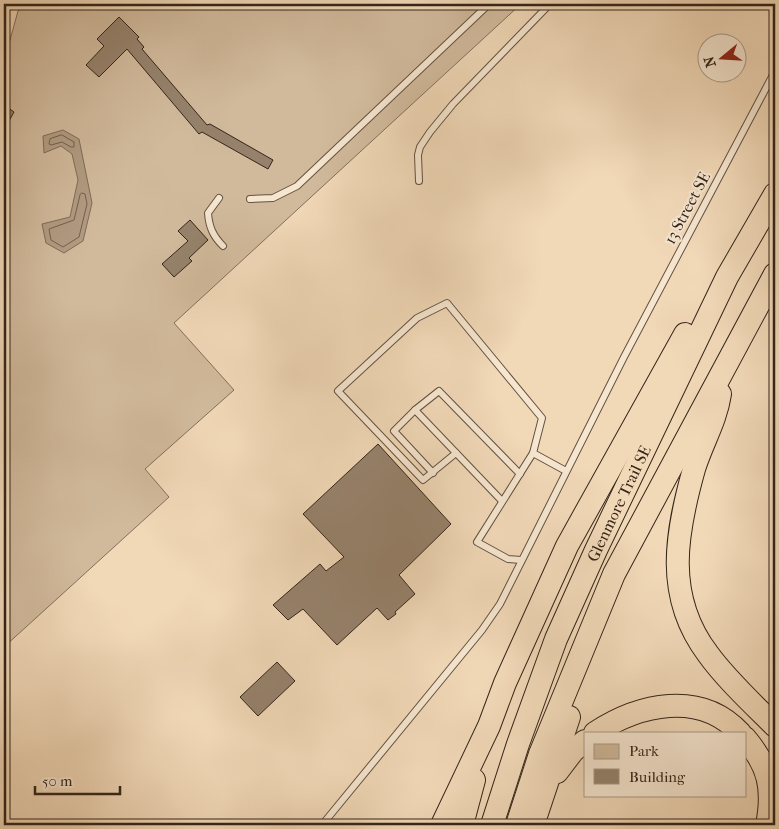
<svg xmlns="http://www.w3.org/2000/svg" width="779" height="829" font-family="'IM FELL French Canon',serif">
	<rect width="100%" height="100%" fill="#f1d8b7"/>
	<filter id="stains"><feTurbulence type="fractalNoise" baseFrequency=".004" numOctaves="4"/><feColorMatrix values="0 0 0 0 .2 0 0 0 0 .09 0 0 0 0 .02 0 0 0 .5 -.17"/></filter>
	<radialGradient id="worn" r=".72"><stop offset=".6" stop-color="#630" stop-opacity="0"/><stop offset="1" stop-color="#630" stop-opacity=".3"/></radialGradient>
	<polygon fill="#d1ba9c" stroke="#82705b" points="28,4 521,4 174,323 234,390 145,469 169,497 4,647 4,62 18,11"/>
	<polygon fill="#b19b82" stroke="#7f6c58" points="63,130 79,139 92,203 83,241 64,253 46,243 42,224 70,217 78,180 72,154 61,146 44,153 43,136"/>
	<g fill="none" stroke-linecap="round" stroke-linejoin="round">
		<g stroke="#72604e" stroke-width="1">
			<polygon points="62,135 74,142 74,147 71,147 62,142 51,145 49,144 50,139"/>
			<polygon points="82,193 85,194 87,204 79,237 63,247 51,240 49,229 74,220 80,195"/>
		</g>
	</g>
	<g fill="#96826c" stroke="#34251a">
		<polygon points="119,17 139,37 137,39 144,47 142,49 207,125 210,124 273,160 268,169 202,132 199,134 127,49 99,77 86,65 104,46 97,39"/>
		<polygon points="4,105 14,112 4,130"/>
		<polygon points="190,220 208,240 189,258 192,261 174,277 162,264 188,241 178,231"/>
		<polygon points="378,444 451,524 399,575 415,594 395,612 396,614 388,620 377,608 337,645 303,609 288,620 273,605 320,564 326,571 344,557 303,514"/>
		<polygon points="277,662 295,681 258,716 240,697"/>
	</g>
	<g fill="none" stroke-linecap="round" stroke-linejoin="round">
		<g stroke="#635241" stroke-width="8">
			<g id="lane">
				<polyline points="419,181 418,155 420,147 430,132 453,104 550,4"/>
				<path d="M219 198 208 213C209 227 213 236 223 246"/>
				<polyline points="250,199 273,198 297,186 489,4"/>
				<polyline points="415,410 439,391 520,474"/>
				<polyline points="456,453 423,480 338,391 417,318 447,303 542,418 533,453 477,542 508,559 521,560"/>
				<polyline points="533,453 566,471"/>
				<polyline points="433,473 394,431 415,410 502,501"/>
				<polyline points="322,825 482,630 500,604 624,357 775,71"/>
			</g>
		</g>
		<g stroke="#34251a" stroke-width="24">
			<g id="highway">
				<path d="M720 394C716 421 702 443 694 469 676 533 664 596 708 654 726 679 753 704 775 726"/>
				<path d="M595 733C639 704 700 690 740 733"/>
				<path d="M745 738C769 766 774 789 767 825"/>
				<polyline points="557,772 573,751 585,741"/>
				<polyline points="442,825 489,726 505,683 567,546 685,334"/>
				<polyline points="462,825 474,780"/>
				<path id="s1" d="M492 825 518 744 556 639 596 550 727 277 775 194"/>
				<polyline points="517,825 540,754 614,574 775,274"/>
				<polyline points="533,825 569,717"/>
			</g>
		</g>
		<use href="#lane" stroke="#f6e6d0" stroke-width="6"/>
		<use href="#highway" stroke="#f1d8b7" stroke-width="22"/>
	</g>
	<g text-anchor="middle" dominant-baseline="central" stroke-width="4" stroke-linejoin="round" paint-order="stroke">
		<g font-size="16" fill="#34251a" stroke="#f6e6d0">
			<text transform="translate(687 208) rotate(-62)">13 Street SE</text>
			<text stroke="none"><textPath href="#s1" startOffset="346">Glenmore Trail SE</textPath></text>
		</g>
	</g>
	<rect width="779" height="829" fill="none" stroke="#f1d8b7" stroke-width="20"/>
	<rect x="5" y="5" width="769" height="819" fill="none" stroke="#34251a" stroke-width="2.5"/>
	<rect x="10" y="10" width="759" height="809" fill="none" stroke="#34251a"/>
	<rect x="584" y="732" width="162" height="65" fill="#f6e6d0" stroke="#a89987"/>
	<rect x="594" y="744" width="25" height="15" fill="#d1ba9c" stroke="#a89987"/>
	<text x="629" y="756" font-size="15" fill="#34251a">Park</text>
	<rect x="594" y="769" width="25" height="15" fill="#96826c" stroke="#a89987"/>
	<text x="629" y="782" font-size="15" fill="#34251a">Building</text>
	<g transform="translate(722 58) rotate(252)"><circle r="24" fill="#f6e6d0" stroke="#a89987"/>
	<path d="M0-4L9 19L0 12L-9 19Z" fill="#8f2418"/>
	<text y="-8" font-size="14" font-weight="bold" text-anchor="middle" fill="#34251a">N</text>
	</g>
	<path d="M35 786v8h85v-8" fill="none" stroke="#34251a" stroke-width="2.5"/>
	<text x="42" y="786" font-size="15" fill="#34251a" stroke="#f6e6d0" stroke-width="4" paint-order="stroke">50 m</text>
	<rect width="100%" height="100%" filter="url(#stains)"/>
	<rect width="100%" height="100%" fill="url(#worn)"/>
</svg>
